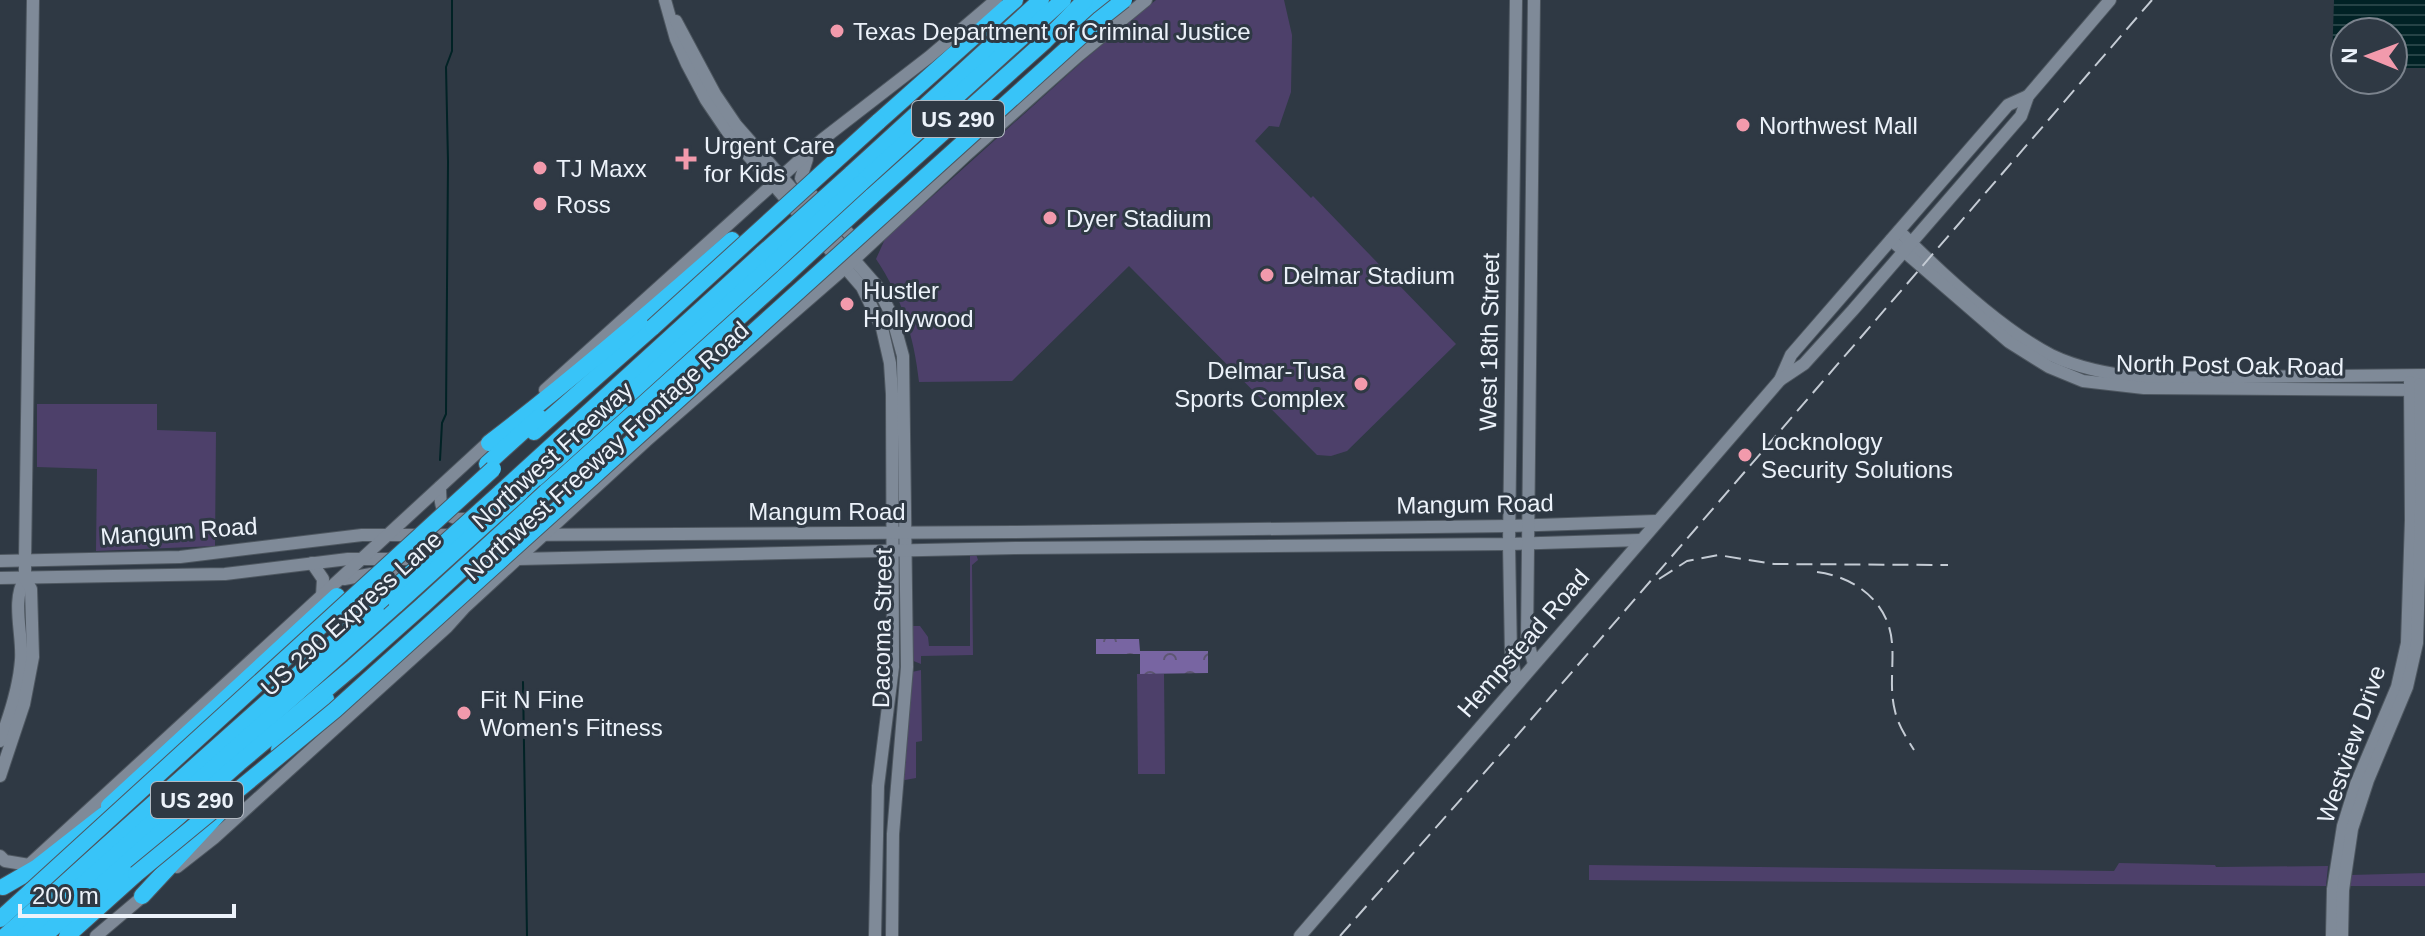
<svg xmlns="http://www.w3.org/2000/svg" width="2425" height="936" font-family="Arial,sans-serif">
	<defs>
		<pattern id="forest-crowns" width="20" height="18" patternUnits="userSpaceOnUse" patternTransform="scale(2)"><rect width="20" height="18" fill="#7865a2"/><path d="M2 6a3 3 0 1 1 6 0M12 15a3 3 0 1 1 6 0" fill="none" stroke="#5d5672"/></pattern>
		<pattern id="water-rules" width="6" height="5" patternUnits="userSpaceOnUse" patternTransform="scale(2)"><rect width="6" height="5" fill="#012225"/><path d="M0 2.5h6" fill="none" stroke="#264346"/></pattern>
	</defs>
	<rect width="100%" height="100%" fill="#2f3944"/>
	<g fill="#4d406a">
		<path d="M1156 0H1284L1292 35 1291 92 1279 127 1269 126 1255 141 1311 198 1313 196 1456 344 1347 451 1331 456 1317 455 1129 266 1012 381 919 382C914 336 902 298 876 259L885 239 1084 60Z"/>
		<polygon points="37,404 157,404 157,430 216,432 215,546 96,551 97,469 37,467"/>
		<polygon points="970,554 976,554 978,560 972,565 973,655 921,656 921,664 911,660 912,626 920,626 928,637 929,646 970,646"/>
		<polygon points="921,670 922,741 916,742 916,778 905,780 900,777 912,672"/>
		<polygon points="1137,674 1164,674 1165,774 1138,774"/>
		<polygon points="2119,863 2215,865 2216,867 2328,866 2326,886 1589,880 1589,865 2114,871"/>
		<polygon points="2425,873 2425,886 2349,886 2350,875"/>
	</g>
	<polygon fill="url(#forest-crowns)" points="1096,639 1139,639 1140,651 1208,651 1208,673 1140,674 1140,654 1096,654"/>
	<polygon fill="url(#water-rules)" points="2334,0 2425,0 2425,68 2393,68 2393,32 2345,32 2345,67 2335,67 2332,61"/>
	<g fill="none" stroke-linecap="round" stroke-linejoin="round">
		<g stroke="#012225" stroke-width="2">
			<polyline points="440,460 442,423 446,414 448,162 446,67 452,51 452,0"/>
			<polyline points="523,682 527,936"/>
		</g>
		<g stroke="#4e5760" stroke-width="14">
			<g id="secondary">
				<polyline points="665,0 676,39 687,64 706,100 727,131 862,287 882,328 890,363 892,394 893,667 878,786 875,936"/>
				<polyline points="1516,0 1509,544 1511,656 1517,683"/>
				<polyline points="676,21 715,94 736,125 877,286 892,316 903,356 907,667 893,834 892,936"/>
				<polyline points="807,159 801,178 809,192 852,237 863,238"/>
				<path d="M1899 231C1938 270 2002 330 2051 355 2080 369 2114 375 2146 378L2425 375"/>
				<polyline points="1891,240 2009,342 2049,367 2083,381 2144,388 2425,390"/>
				<polyline points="1780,380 1791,355 2008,105 2028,96"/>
				<polyline points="545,390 823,139 929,57 996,0"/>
				<path d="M440 487C440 503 440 514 458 519H548"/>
				<polyline points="496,535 1014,532 1509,526 1656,521"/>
				<polyline points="0,561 180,557 362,535 457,535"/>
				<polyline points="312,563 323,579 322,596"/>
				<polyline points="0,578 225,574 348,559 518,559 1015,548 1509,544 1641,540"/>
				<polyline points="344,579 371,574 413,574"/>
				<polyline points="1534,664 1527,639 1534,0"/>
				<path d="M0 741C10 715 19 688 21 660 23 634 11 601 25 578"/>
				<polyline points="0,776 24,704 33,657 31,589 25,578 25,560 33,0"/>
				<polyline points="0,856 5,861 29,865"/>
				<polyline points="30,864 493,438"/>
				<polyline points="177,867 214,838 447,627 465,607 646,441 846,267 965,156 1079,55 1146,0"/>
				<polyline points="96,936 148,892"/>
				<polyline points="1300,936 1780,380 1804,364 1853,310 2021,116 2028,96 2110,0"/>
				<polyline points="2332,936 2333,889 2343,826 2356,784 2397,687 2407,643 2411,520 2410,382"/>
				<polyline points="2342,936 2343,890 2352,829 2368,780 2407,687 2417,643 2422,476 2420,384"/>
			</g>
		</g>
		<g stroke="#4e5760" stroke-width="18">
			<g id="highway">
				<polyline points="1079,17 1103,0"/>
				<polyline points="878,122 1015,0"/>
				<polyline points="851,174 1041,0"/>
				<polyline points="860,184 1063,0"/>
				<polyline points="871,197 1045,41 1085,0"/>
				<polyline points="534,432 653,327"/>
				<path d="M489 443C573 379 653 310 732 240"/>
				<polyline points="487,464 539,417"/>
				<polyline points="546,492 785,276"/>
				<polyline points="500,493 763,253"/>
				<polyline points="520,493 773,264"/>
				<polyline points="279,749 326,699"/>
				<polyline points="109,806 337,596"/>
				<polyline points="3,887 36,868 119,803"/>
				<polyline points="142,896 222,810"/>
				<polyline points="0,919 32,890"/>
				<polyline points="5,936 378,603"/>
				<polyline points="25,936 397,604"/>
				<polyline points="44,936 239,763 353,667 424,604"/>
				<polyline points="67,936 136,874"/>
			</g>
		</g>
		<use href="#secondary" stroke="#7f8a98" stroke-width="12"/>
		<use href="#highway" stroke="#38c4f8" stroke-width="16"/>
		<g stroke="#c4cbd4" stroke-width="2" stroke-dasharray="16 8" stroke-linecap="butt">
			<path d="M1817 572C1855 577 1889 602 1892 643 1894 665 1889 688 1895 711 1898 725 1906 737 1914 750"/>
			<polyline points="1659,579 1687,561 1718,555 1774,564 1948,565"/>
			<polyline points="1340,936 1515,738 2152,0"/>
		</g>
		<g stroke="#4e5760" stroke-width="18" stroke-linecap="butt">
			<g id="highway-bridge">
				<polyline points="763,253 851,174"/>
				<polyline points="773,264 860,184"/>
				<polyline points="785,276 871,197"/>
				<polyline points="653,327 878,122"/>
				<polyline points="378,603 500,493"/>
				<polyline points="397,604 520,493"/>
				<polyline points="424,604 546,492"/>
				<polyline points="136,874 335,710 1100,19 1124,0"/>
				<polyline points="32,890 493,469"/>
			</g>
		</g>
		<use href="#highway-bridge" stroke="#38c4f8" stroke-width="16"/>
	</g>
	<g fill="#f29aac" stroke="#2f3944" stroke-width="3">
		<circle cx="837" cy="31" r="8"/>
		<circle cx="1743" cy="125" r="8"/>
		<path d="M682 147h8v8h8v8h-8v8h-8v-8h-8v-8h8z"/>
		<circle cx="540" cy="168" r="8"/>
		<circle cx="540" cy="204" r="8"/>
		<circle cx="1050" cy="218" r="8"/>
		<circle cx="1267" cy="275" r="8"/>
		<circle cx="847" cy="304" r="8"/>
		<circle cx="1361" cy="384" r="8"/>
		<circle cx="1745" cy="455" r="8"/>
		<circle cx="464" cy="713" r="8"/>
	</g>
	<g text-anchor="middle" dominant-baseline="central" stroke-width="6" stroke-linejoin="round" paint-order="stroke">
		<g fill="#2f3944" stroke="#b3bac3" stroke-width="2">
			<rect x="912" y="101" width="92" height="36" rx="6"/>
			<rect x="151" y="782" width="92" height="36" rx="6"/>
		</g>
		<g font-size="22" font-weight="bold" fill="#ecf2fa">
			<text x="958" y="119">US 290</text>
			<text x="197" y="800">US 290</text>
		</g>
		<g font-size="24" fill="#ecf2fa" stroke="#2f3944" text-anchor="start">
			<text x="853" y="31">Texas Department of Criminal Justice</text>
			<text x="1759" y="125">Northwest Mall</text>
			<text x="704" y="145">Urgent Care<tspan x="704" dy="28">for Kids</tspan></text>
			<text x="556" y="168">TJ Maxx</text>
			<text x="556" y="204">Ross</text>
			<text x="1066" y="218">Dyer Stadium</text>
			<text x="1283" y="275">Delmar Stadium</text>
			<text x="863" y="290">Hustler<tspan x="863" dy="28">Hollywood</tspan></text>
			<text x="1345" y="370" text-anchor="end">Delmar-Tusa<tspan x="1345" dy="28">Sports Complex</tspan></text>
			<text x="1761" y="441">Locknology<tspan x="1761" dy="28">Security Solutions</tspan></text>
			<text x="480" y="699">Fit N Fine<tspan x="480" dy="28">Women's Fitness</tspan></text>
		</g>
		<g font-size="24" fill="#ecf2fa" stroke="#2f3944">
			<text transform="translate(1489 342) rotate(-89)">West 18th Street</text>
			<text transform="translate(2230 365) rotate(1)">North Post Oak Road</text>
			<text transform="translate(606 451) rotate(-42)">Northwest Freeway Frontage Road</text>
			<text transform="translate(552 455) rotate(-42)">Northwest Freeway</text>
			<text transform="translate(1475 504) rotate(-1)">Mangum Road</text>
			<text x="827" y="511">Mangum Road</text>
			<text transform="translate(179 531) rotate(-4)">Mangum Road</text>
			<text transform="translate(351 613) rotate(-42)">US 290 Express Lane</text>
			<text transform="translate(882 628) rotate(-89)">Dacoma Street</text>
			<text transform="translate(1523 643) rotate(-49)">Hempstead Road</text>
			<text transform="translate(2351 744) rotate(-71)">Westview Drive</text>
		</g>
	</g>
	<g transform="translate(2369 56) rotate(271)"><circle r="38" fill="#2f3944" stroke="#7b838d" stroke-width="2"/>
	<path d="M0-6L14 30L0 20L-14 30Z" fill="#f29aac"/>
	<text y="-12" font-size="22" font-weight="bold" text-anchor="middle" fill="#ecf2fa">N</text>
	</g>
	<path d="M20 904v12h214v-12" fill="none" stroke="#ecf2fa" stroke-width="4"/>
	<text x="32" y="904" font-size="24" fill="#ecf2fa" stroke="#2f3944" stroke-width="6" paint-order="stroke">200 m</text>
</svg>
